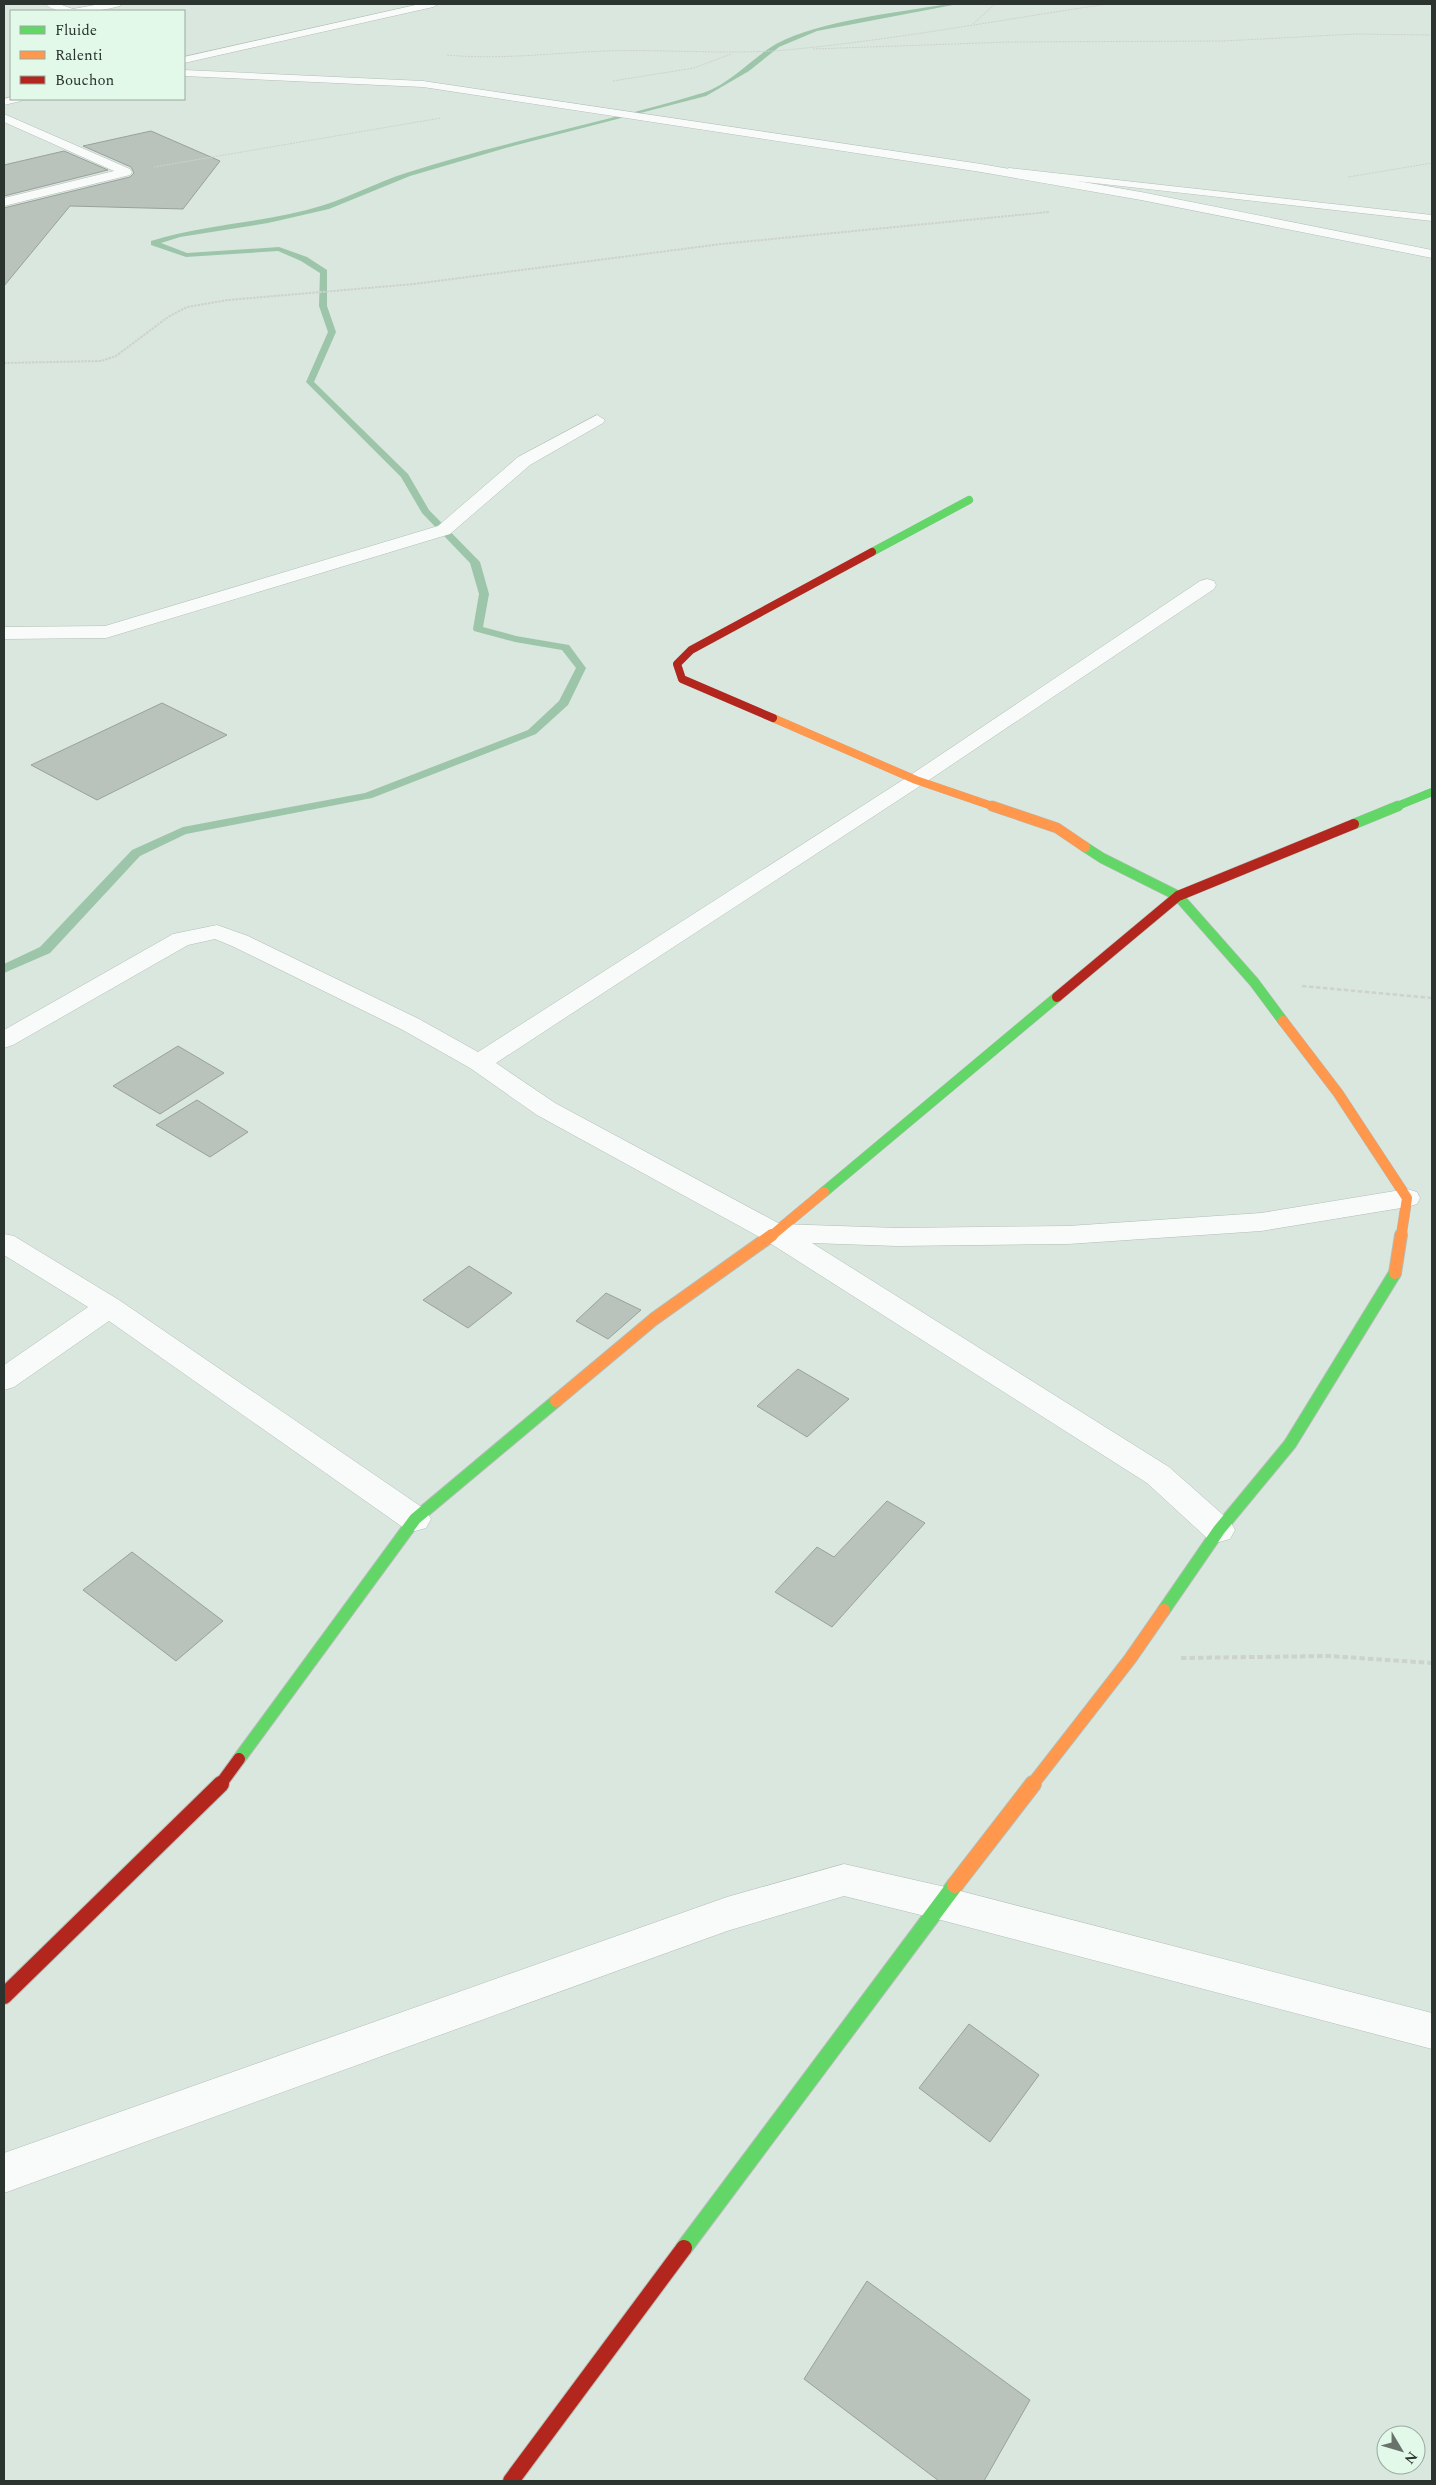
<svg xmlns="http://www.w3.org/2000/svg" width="1436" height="2485" font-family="Spectral,serif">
	<rect width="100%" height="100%" fill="#dae7de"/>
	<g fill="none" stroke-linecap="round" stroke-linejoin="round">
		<path fill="#9cc5aa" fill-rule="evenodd" d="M947 4H958L817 31 779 47 749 71 706 96 513 146 410 176 329 209 268 223 180 237 161 243 187 253 279 247 307 257 327 270V306L336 332 314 382 408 474 429 510 480 562 489 594 483 627 516 636 569 645 586 668 568 705 536 734 372 798 186 834 140 856 50 953 4 973V964L40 947 132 850 183 827 365 793 528 730 559 701 576 668 562 650 515 642 474 631 473 629 479 594 470 563 422 513 401 477 306 382 328 332 319 306 320 273 301 261 278 251 186 257 151 245V241C208 223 268 223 324 205 352 196 378 182 406 173 502 142 602 123 699 94 729 86 750 59 776 44 821 20 896 13 947 4Z"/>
	</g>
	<g fill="#b9c3bc" stroke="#98a29b">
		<polygon points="151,131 220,161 183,209 70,206 4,286 4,208 130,177 134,173 131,167 83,146"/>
		<polygon points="64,151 108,170 4,196 4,165"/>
		<polygon points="162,703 227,735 97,800 31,765"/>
		<polygon points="178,1046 224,1073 160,1114 113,1086"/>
		<polygon points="197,1100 248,1132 210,1157 156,1125"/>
		<polygon points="469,1266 512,1293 468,1328 423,1300"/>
		<polygon points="606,1293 641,1310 608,1339 576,1321"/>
		<polygon points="798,1369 849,1399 807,1437 757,1406"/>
		<polygon points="887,1501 925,1523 832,1627 775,1592 817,1547 834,1557"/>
		<polygon points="132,1552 223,1621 176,1661 83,1590"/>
		<polygon points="969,2024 1039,2075 990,2142 919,2088"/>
		<polygon points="867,2281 1030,2400 984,2481 939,2481 804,2379"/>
	</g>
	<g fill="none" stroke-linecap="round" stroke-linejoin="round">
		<g stroke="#b3bdb6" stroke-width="1">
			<polygon id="lane" points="1009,168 1432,215 1432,221 1006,173 1004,171"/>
		</g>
		<g stroke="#b3bdb6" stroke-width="1">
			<g id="street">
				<path d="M45 4H59L73 9 100 4H121L120 6C101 11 60 18 45 4Z"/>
				<polygon points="420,4 438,4 433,7 184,63 184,57"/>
				<polygon points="184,70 423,81 981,164 1141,192 1432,250 1432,258 1141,200 981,172 423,87 184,76"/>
				<polygon points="11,97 11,99 23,99 21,101 4,105 4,99"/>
				<polygon points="4,114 130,169 132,172 130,175 4,206 4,198 114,171 4,122"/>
				<polygon points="597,415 605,420 603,423 530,465 450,534 106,638 4,639 4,627 105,626 438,526 518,457"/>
				<polygon points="1207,579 1214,581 1216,585 1214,589 923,784 496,1063 555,1103 780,1224 897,1228 1068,1226 1261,1213 1407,1189 1417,1192 1420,1198 1417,1204 1407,1207 1261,1231 1068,1244 897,1246 812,1243 1169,1467 1230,1521 1235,1530 1230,1539 1219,1542 1208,1539 1147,1483 765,1240 537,1115 470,1068 401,1029 232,946 215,939 188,945 13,1045 4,1048 4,1030 173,934 217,925 248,936 419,1019 478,1052 909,776 1200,581"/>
				<polygon points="4,1234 14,1236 119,1300 426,1510 431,1519 426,1528 415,1531 404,1528 109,1321 14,1387 4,1390 4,1365 88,1307 4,1255"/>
				<polygon points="844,1864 941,1886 1432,2013 1432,2049 941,1920 844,1896 727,1931 4,2193 4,2153 727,1897"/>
			</g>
		</g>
		<g stroke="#b3bdb6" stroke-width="8">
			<g id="fast-far3">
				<polyline points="872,552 969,500"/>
				<polyline points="1395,807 1432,792"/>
			</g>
		</g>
		<g stroke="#b3bdb6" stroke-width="11">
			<g id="fast-far2">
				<polyline points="1354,824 1398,806"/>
				<polyline points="1085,847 1102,858 1178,896 1254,982 1283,1021"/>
				<polyline points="824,1192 1057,997"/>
			</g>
		</g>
		<g stroke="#b3bdb6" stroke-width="14">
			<g id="fast-far1">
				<polyline points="1164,1610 1219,1530 1290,1444 1395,1273"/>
				<polyline points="239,1759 415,1519 556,1401"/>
			</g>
		</g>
		<g stroke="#b3bdb6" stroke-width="18">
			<polyline id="fast" points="684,2248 955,1885"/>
		</g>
		<g stroke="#b3bdb6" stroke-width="8">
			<polyline id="slow-far3" points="773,718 916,780 995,807"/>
		</g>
		<g stroke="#b3bdb6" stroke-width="11">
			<g id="slow-far2">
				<polyline points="992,806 1057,828 1085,847"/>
				<polyline points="1283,1021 1338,1093 1407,1198 1401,1237"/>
				<polyline points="770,1237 824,1192"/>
			</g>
		</g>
		<g stroke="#b3bdb6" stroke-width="14">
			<g id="slow-far1">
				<polyline points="1395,1273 1401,1235"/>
				<polyline points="556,1401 654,1319 772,1235"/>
				<polyline points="1032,1785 1130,1659 1164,1610"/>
			</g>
		</g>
		<g stroke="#b3bdb6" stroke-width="18">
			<polyline id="slow" points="955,1885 1033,1784"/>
		</g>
		<g stroke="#b3bdb6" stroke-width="8">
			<polyline id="jam-far3" points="773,718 682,679 677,664 691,650 872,552"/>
		</g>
		<g stroke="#b3bdb6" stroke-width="11">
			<polyline id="jam-far2" points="1057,997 1178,896 1354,824"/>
		</g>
		<g stroke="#b3bdb6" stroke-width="14">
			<polyline id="jam-far1" points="220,1785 239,1759"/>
		</g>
		<g stroke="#b3bdb6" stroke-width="18">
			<g id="jam">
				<polyline points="4,1996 221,1784"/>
				<polyline points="511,2481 684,2248"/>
			</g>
		</g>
		<g stroke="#cdd2cf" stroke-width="1" stroke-dasharray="2 1" stroke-linecap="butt">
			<polyline points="973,24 995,4"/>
			<polyline points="813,49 1009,42 1223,41 1356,34 1432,35"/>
			<path d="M447 55C500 60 552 53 605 51 665 49 726 55 786 50 893 40 1000 20 1107 4"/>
			<polyline points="613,81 694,68 731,54"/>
			<polyline points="154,167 441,118"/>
			<polyline points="1348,177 1432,163"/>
		</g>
		<polyline stroke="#cdd2cf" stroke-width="2" stroke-dasharray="2.5 1" stroke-linecap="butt" points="4,363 101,361 116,356 168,317 187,307 228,300 414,284 721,244 1049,212"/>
		<polyline stroke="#cdd2cf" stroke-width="2.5" stroke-dasharray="4.5 2.5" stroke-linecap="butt" points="1302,986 1432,998"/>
		<polyline stroke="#cdd2cf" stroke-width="4" stroke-dasharray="5.5 3" stroke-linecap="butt" points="1181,1658 1329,1656 1432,1663"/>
		<use href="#lane" fill="#f9fbfa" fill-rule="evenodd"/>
		<use href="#street" fill="#f9fbfa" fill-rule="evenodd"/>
		<use href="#fast-far3" stroke="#63d668" stroke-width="8"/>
		<use href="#fast-far2" stroke="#63d668" stroke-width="10"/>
		<use href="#fast-far1" stroke="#63d668" stroke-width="12"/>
		<use href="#fast" stroke="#63d668" stroke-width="16"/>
		<use href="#slow-far3" stroke="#ff974d" stroke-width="8"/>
		<use href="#slow-far2" stroke="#ff974d" stroke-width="10"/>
		<use href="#slow-far1" stroke="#ff974d" stroke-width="12"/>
		<use href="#slow" stroke="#ff974d" stroke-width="16"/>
		<use href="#jam-far3" stroke="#b3261e" stroke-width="8"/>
		<use href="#jam-far2" stroke="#b3261e" stroke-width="10"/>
		<use href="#jam-far1" stroke="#b3261e" stroke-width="12"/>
		<use href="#jam" stroke="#b3261e" stroke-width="16"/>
	</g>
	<rect width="1436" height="2485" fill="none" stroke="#2b342e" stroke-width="10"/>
	<rect x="10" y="10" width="175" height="90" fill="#e2f9e9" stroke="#99aa9e"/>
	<rect x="20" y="26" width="25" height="8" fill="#63d668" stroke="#99aa9e"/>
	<text x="55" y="35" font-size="15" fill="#2b342e">Fluide</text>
	<rect x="20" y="51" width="25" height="8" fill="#ff974d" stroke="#99aa9e"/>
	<text x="55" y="60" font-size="15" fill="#2b342e">Ralenti</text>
	<rect x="20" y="76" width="25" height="8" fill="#b3261e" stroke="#99aa9e"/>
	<text x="55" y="85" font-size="15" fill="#2b342e">Bouchon</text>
	<g transform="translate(1401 2450) rotate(128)"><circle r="24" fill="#e2f9e9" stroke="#99aa9e"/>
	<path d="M0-4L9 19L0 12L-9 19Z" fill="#68736c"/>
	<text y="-8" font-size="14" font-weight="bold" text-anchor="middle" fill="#2b342e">N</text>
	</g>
</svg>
